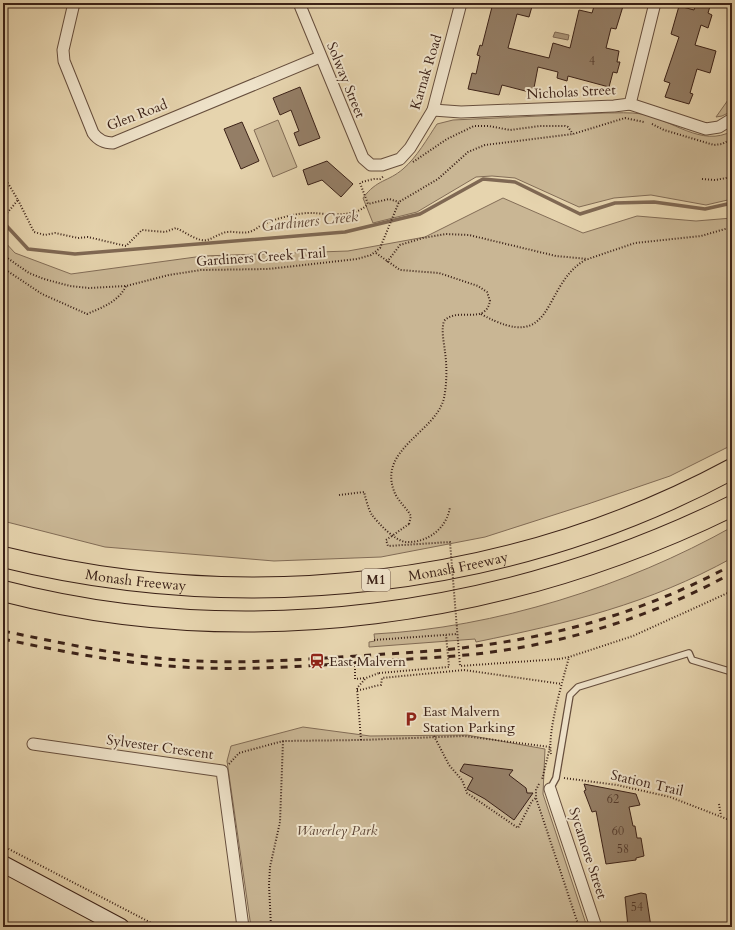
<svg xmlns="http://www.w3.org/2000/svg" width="735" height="930" font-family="Cardo,serif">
	<rect width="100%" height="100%" fill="#e6d4ae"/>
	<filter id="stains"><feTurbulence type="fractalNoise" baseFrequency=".005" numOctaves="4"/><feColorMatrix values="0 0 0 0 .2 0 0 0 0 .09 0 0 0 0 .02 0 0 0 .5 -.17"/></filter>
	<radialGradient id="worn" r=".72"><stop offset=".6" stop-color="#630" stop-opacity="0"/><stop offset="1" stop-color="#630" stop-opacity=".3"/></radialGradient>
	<g fill="#c9b694" stroke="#826c56">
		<polygon points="732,82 732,111 722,116 716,117 728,100"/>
		<path d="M605 113C617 113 630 112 642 114 671 119 702 148 732 131V199L706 205 651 195 614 198 579 207 515 178 492 176 476 177 417 212 373 223 363 198C377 179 388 182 403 169 417 157 427 139 437 124L453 120Z"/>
		<polygon points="278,120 297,167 273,177 254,130"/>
		<polygon points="503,198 583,233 637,216 696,221 732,218 732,445 670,476 588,504 485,537 381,557 274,561 105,547 3,521 3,240 15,253 71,274 203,256 348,251 425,237"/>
		<path d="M732 527V558C649 604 569 623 476 642L475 639 369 647V642L375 641 374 634C495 628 627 586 732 527Z"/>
		<polygon points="303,727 370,736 467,735 545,749 543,794 587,927 251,927 227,761 231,746"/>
	</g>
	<polygon fill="#ac977b" stroke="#7f6853" points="555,32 569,35 568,40 553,37"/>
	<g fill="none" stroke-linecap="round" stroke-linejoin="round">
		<polyline stroke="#7f6853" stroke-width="3.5" points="3,222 28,249 75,254 345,232 420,214 483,179 515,182 580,214 615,203 654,202 705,209 732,203"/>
	</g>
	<g fill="#947e66" stroke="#3b2117">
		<polygon points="493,3 533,3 529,17 517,14 508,48 549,58 553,43 570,48 579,10 592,13 595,3 624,3 616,29 611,28 606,48 619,51 617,62 620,62 617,73 613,72 609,87 568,76 567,81 557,78 558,72 538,67 533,93 502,85 499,95 468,89 472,73 476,74 480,56 477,55 480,45 482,46"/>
		<polygon points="696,3 711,3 708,13 712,15 708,28 701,25 695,45 716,51 710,73 697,69 690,93 693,94 689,104 665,97 670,83 664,81 679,37 671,34 679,6 694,10"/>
		<polygon points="300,87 320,138 299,146 294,133 299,131 291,110 280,115 273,98"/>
		<polygon points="242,122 259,161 241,169 224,129"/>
		<polygon points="327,161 353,184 341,197 322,180 308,185 303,170"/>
		<polygon points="464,764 513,770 509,775 526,788 527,793 533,793 514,820 485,799 467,789 473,778 460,771"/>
		<polygon points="584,784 636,794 640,805 629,807 633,826 635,826 637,838 641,838 644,856 636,858 636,860 606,864 596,811 592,812 584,791 586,790"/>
		<polygon points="641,893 646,894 651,927 628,927 625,897"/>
	</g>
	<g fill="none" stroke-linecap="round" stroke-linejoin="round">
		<g stroke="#664e3d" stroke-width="8">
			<polyline id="service" points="550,789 556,778 570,695 578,687 689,653 692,660 732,672"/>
		</g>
		<g stroke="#664e3d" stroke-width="13">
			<g id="minor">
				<path d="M74 3 63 50 64 61 93 133C98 140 104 143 113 143L320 57"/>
				<polyline points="299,3 363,158 371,165 382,165 400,159 410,148 433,110 461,3"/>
				<polyline points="630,104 706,129 719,127 732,119"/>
				<polyline points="433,110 461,112 614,106 630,104 655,3"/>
				<polyline points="33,744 222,771 243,927"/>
				<polyline points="550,789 596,927"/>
			</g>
		</g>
		<g stroke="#3b2117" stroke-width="18">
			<polyline id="secondary" points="3,864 121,927"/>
		</g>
		<g stroke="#3b2117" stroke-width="22">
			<g id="motorway">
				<path id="s1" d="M3 557C246 617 511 588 732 469"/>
				<path d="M3 591C247 654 508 616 732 506"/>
			</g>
		</g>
		<g stroke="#3b2117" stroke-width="2" stroke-dasharray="1 2" stroke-linecap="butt">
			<polyline points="652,124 664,130 714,145 722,144 732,139"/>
			<polyline points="413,162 447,139 474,126 489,126 510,130 540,126 565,126 568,127 573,134"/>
			<polyline points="3,175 18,200 3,218"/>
			<polyline points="702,179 715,180 732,177"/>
			<polyline points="362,182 374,179 380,179 384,176"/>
			<polyline points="360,183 368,204 389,199 399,202"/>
			<path d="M18 200 34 232 45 235 55 233 78 238 88 237 126 246 142 230 165 232 176 228C185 232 198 242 207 240 214 238 220 233 227 232 237 231 245 235 254 230 257 229 259 226 262 225 273 219 300 212 313 213 330 214 355 218 368 204"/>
			<path d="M376 253 400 270 439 273 478 286 487 292 490 301C485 326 458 306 444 321 441 331 444 342 445 352 447 366 447 383 444 398 436 432 378 449 394 491 397 500 406 507 411 516L409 524"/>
			<polyline points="3,255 29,273 44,279 70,286 89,288 126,286 169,275 201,270 268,269 357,259 371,255 380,248 399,202 438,179 468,152 485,145 573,134 625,118 644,122"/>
			<polyline points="387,262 400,245 423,238 446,234 469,235 556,256 588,259 635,243 701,236 732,227"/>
			<path d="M3 268 42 294 87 314C103 307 118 302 126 286"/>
			<path d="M481 314C558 357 540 284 587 259"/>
			<path d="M339 495 364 492C366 499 368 509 372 515 379 524 395 541 406 542 428 543 447 528 450 507"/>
			<polyline points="374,640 457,634"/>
			<polyline points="559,659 569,657 633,636 732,591"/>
			<polyline points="355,666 355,679 365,678"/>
			<path d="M357 690C365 690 372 686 381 685L382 678 464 670 562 684"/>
			<polyline points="434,736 449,765 462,780 467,793 518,828 532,801 536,798"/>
			<polyline points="361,740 357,688 366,678 379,673"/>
			<path d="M551 754C547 732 563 680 569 657"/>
			<polyline points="229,764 239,753 283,741 361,740 464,736 550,747 542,780"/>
			<polyline points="564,778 617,785 670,797 732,821"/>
			<polyline points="539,784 536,790 536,798 579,927"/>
			<polyline points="719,804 721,816"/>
			<polyline points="3,846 159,927"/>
			<polyline points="271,927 269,885 270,867 280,822 283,741"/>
		</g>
		<use href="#service" stroke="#efe3ca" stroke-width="5.5"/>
		<use href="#minor" stroke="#efe3ca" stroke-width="11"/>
		<use href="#secondary" stroke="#efe3ca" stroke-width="16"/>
		<use href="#motorway" stroke="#e6d4ae" stroke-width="20"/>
		<g stroke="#3b2117" stroke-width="3" stroke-dasharray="7 7" stroke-linecap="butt">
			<path d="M3 631C57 642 111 654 166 659 229 665 293 660 357 656 396 653 437 652 476 646 566 635 652 608 732 565"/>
			<path d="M3 639C69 653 136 666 203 668 262 670 320 665 379 661 419 658 459 657 499 651 580 639 660 613 732 573"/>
		</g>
		<g stroke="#3b2117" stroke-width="2" stroke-dasharray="1 2" stroke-linecap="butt">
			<polyline points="409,524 386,540 388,546 450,542 460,666 559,659"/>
			<polyline points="379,673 449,667 446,635"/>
		</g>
	</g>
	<defs>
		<g id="station-bare" transform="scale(1.2)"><path d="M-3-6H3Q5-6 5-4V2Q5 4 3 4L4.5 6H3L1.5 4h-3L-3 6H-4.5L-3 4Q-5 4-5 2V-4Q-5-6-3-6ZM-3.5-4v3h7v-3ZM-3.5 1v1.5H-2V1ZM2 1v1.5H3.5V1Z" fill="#8f2418" stroke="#efe3ca" stroke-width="2.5" paint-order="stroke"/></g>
		<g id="parking-bare" transform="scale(1.2)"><path d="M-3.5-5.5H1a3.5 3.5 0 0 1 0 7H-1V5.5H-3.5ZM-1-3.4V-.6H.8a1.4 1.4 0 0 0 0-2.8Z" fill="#8f2418" stroke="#efe3ca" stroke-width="2.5" paint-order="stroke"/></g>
	</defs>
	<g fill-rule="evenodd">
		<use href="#station-bare" x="317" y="661"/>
		<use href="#parking-bare" x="411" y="719"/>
	</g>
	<g text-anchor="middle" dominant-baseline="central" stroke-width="4" stroke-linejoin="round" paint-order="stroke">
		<g font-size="12" fill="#51382b">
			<text x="592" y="61">4</text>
			<text x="613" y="799">62</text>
			<text x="618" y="831">60</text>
			<text x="623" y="849">58</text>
			<text x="637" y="907">54</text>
		</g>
		<rect fill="#efe3ca" stroke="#715b4d" stroke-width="1" x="362" y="569" width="28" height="22" rx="3"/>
		<g font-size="13" font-weight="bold" fill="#3b2117">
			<text x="376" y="580">M1</text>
		</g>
		<g font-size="14" fill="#3b2117" stroke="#efe3ca">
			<text transform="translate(426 72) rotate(-73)">Karnak Road</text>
			<text transform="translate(346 80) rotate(68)">Solway Street</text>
			<text transform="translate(571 92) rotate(-3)">Nicholas Street</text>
			<text transform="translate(137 115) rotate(-21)">Glen Road</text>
			<text transform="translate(261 257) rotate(-4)">Gardiners Creek Trail</text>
			<text stroke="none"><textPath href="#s1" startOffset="459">Monash Freeway</textPath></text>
			<text stroke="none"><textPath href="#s1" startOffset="135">Monash Freeway</textPath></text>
			<text transform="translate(160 747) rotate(8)">Sylvester Crescent</text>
			<text transform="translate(647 783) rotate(13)">Station Trail</text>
			<text transform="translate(588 853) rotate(72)">Sycamore Street</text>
		</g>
		<g font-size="14" fill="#3b2117" stroke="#efe3ca" text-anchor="start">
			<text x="329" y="661">East Malvern</text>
			<text x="423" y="711">East Malvern<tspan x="423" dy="16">Station Parking</tspan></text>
		</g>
		<g font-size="14" font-style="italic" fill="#5e4636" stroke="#efe3ca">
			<text x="337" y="830">Waverley Park</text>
		</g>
		<g font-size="15" font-style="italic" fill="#5d4435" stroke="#efe3ca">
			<text transform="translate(310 221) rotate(-6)">Gardiners Creek</text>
		</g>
	</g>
	<rect width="735" height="930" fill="none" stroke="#e6d4ae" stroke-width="16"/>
	<rect x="4" y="4" width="727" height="922" fill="none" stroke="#3b2117" stroke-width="2"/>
	<rect x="8" y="8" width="719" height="914" fill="none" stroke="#3b2117"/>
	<rect width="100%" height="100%" filter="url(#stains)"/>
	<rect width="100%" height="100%" fill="url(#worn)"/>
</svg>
